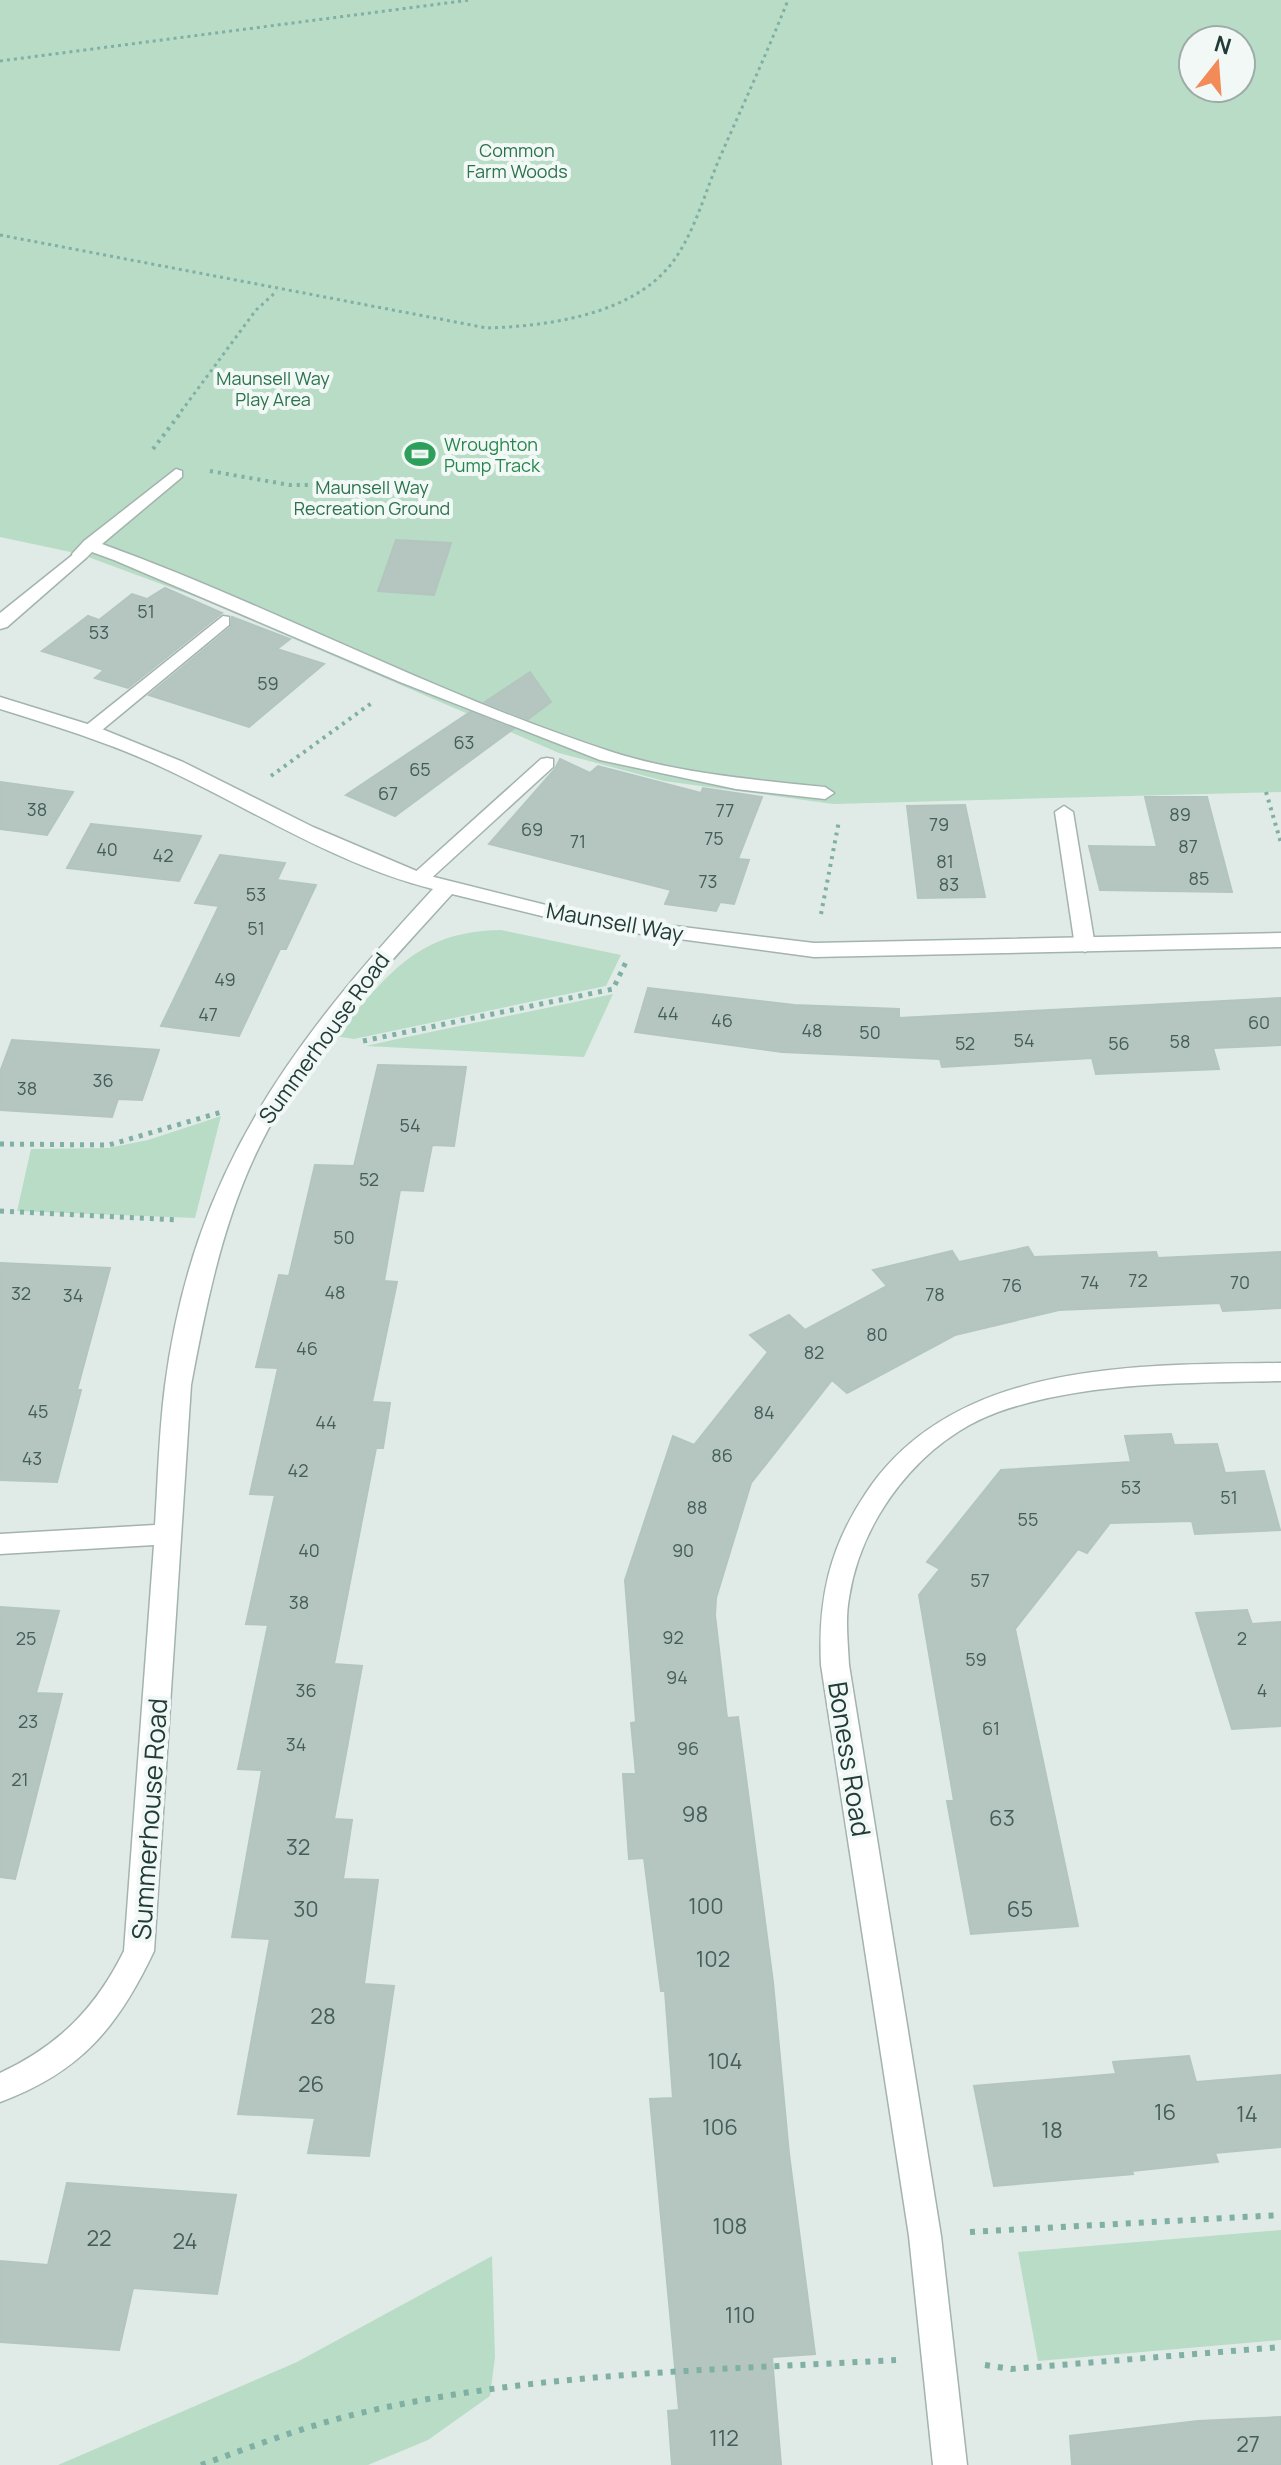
<svg xmlns="http://www.w3.org/2000/svg" width="1281" height="2465" font-family="Manrope,sans-serif">
	<rect width="100%" height="100%" fill="#e0ebe7"/>
	<g fill="#b9dcc6" fill-rule="evenodd">
		<path d="M0 0H1281V792L833 804 664 781 559 753 199 598 80 554 0 537ZM1193 40H1241V88H1193Z"/>
		<path d="M501 930 621 955 606 986 354 1039 335 1036C387 977 415 931 501 930Z"/>
		<polygon points="613,994 584,1057 366,1046 397,1039"/>
		<polygon points="221,1116 195,1218 17,1211 31,1149 108,1148 148,1140"/>
		<polygon points="1281,2230 1281,2340 1038,2361 1018,2252"/>
		<polygon points="492,2256 495,2357 490,2396 428,2440 368,2465 58,2465 297,2362"/>
	</g>
	<g fill="#b5c6c0" stroke="#b3c5bf" stroke-width="2">
		<polygon points="396,540 451,543 434,595 378,591"/>
		<polygon points="165,588 222,613 128,688 95,678 104,670 42,651 88,616 99,620 132,594 147,599"/>
		<polygon points="232,617 290,639 277,649 324,664 249,727 149,695 231,627"/>
		<polygon points="530,672 551,702 528,719 485,702"/>
		<polygon points="470,712 513,729 395,816 346,795"/>
		<polygon points="560,759 590,773 598,766 701,793 703,788 762,797 738,859 749,860 734,904 720,902 716,911 665,904 671,890 489,844 555,769"/>
		<polygon points="0,782 73,792 47,835 0,829"/>
		<polygon points="1145,797 1207,797 1232,892 1100,890 1089,846 1157,847"/>
		<polygon points="965,805 985,897 918,898 907,806"/>
		<polygon points="91,824 148,830 201,836 179,881 67,868"/>
		<polygon points="220,855 285,863 277,880 316,885 286,949 280,949 239,1036 161,1026 219,906 195,903"/>
		<polygon points="648,988 794,1005 899,1009 899,1018 1281,998 1281,1045 1213,1048 1219,1069 1096,1074 1092,1058 942,1067 940,1059 782,1052 635,1032"/>
		<polygon points="12,1040 159,1050 142,1100 118,1099 112,1117 0,1110 0,1072"/>
		<polygon points="378,1065 466,1067 454,1146 432,1145 423,1191 400,1190 384,1281 397,1282 372,1402 390,1403 383,1448 376,1448 334,1664 362,1666 334,1819 352,1820 343,1879 378,1880 364,1984 394,1986 369,2156 308,2153 315,2118 238,2114 270,1939 232,1937 262,1770 238,1769 268,1625 246,1624 275,1495 250,1494 278,1368 256,1367 279,1275 289,1276 315,1165 354,1166"/>
		<polygon points="1028,1247 1034,1257 1156,1252 1158,1258 1281,1252 1281,1308 1223,1311 1220,1303 1059,1310 955,1335 847,1393 832,1380 751,1483 716,1598 715,1615 727,1718 738,1717 773,1982 789,2154 815,2354 772,2357 781,2465 672,2465 668,2411 679,2410 650,2099 673,2098 665,1991 661,1991 644,1858 629,1859 623,1774 636,1774 631,1723 636,1722 625,1580 673,1436 694,1445 768,1352 750,1335 789,1315 805,1330 887,1286 873,1270 952,1251 959,1262"/>
		<polygon points="0,1263 110,1268 77,1390 81,1390 57,1482 0,1480"/>
		<polygon points="1171,1434 1174,1445 1217,1444 1225,1473 1264,1471 1280,1530 1195,1534 1192,1521 1110,1523 1087,1553 1078,1549 1015,1629 1078,1926 971,1934 947,1801 954,1801 919,1595 940,1569 927,1562 1001,1470 1131,1462 1125,1436"/>
		<polygon points="0,1607 59,1611 36,1693 62,1694 15,1879 0,1877"/>
		<polygon points="1247,1610 1252,1624 1281,1622 1281,1726 1232,1729 1196,1613"/>
		<polygon points="1189,2056 1196,2082 1281,2075 1281,2147 1215,2153 1218,2162 1132,2171 1133,2174 994,2186 974,2086 1116,2074 1113,2062"/>
		<polygon points="67,2183 236,2195 217,2294 133,2288 119,2350 0,2342 0,2261 48,2265"/>
		<polygon points="1281,2417 1281,2465 1072,2465 1070,2436 1198,2421"/>
	</g>
	<g fill="none" stroke-linecap="round" stroke-linejoin="round">
		<g stroke="#a3b3af" stroke-width="3">
			<g id="service">
				<path d="M176 469 182 471V477L102 544C273 606 435 694 609 751 676 773 755 780 825 787L834 793 825 799 736 789 600 760 400 682 114 560 92 552 86 558H74L72 554 84 541Z"/>
				<polygon points="223,616 229,617 229,625 96,735 84,735 84,727"/>
				<polygon points="547,758 553,759 553,767 426,883 412,883 409,879 412,875 541,759"/>
				<polygon points="1064,806 1073,812 1095,946 1085,952 1075,946 1055,812"/>
			</g>
		</g>
		<g stroke="#a3b3af" stroke-width="3">
			<g id="minor">
				<polygon points="80,549 86,550 86,558 7,627 0,629 0,613"/>
				<path d="M0 697 97 727 183 762 313 827 426 875 550 906 634 921 814 943 1281 933V947L814 957 634 933 550 918 452 894C381 972 307 1050 260 1145 223 1220 206 1304 191 1385L154 1951C118 2027 81 2072 0 2102V2073C58 2046 96 2008 124 1951L154 1545 0 1554V1534L155 1525C158 1479 159 1432 165 1386 193 1171 291 1043 433 889 341 866 256 812 172 772 117 745 58 727 0 709Z"/>
				<path d="M1281 1363V1381C1189 1383 1086 1381 998 1412 921 1440 861 1518 849 1598 845 1620 848 1643 849 1665L941 2236 967 2465H933L909 2236 821 1665C818 1600 829 1548 866 1493 954 1360 1138 1365 1281 1363Z"/>
			</g>
		</g>
		<g stroke="#80afa4" stroke-width="3" stroke-dasharray="3 4" stroke-linecap="butt">
			<polyline points="0,61 470,0"/>
			<path d="M0 235 487 328C548 326 632 315 672 263 695 232 705 192 720 157 743 105 767 53 788 0"/>
			<polyline points="177,417 256,310 277,291"/>
		</g>
		<g stroke="#80afa4" stroke-width="4" stroke-dasharray="3 5" stroke-linecap="butt">
			<polyline points="153,449 179,415"/>
			<polyline points="210,471 290,485 330,485"/>
			<polyline points="271,776 373,702"/>
			<polyline points="1266,792 1281,843"/>
			<polyline points="821,914 839,821"/>
		</g>
		<g stroke="#80afa4" stroke-width="5" stroke-dasharray="4 6" stroke-linecap="butt">
			<polyline points="363,1041 613,989 626,962"/>
			<polyline points="0,1144 109,1145 225,1111"/>
			<polyline points="0,1211 179,1220"/>
		</g>
		<g stroke="#80afa4" stroke-width="6" stroke-dasharray="5 8" stroke-linecap="butt">
			<polyline points="970,2232 1281,2215"/>
			<polyline points="985,2365 1011,2369 1281,2347"/>
			<path d="M201 2465C256 2445 311 2424 369 2411 541 2372 720 2370 896 2360"/>
		</g>
		<use href="#service" fill="#fff" fill-rule="evenodd"/>
		<use href="#minor" fill="#fff" fill-rule="evenodd"/>
	</g>
	<defs>
		<g id="stadium-bare" transform="scale(2.4)"><path d="M0-5a6.5 5 0 1 0 0 10a6.5 5 0 1 0 0-10ZM-3.5-1.8h7v3.6h-7Z" fill="#2e9e5b" stroke="#f1f8f5" stroke-width="2.5" paint-order="stroke"/></g>
	</defs>
	<g fill-rule="evenodd">
		<use href="#stadium-bare" x="420" y="454"/>
	</g>
	<g text-anchor="middle" dominant-baseline="central" stroke-width="8" stroke-linejoin="round" paint-order="stroke">
		<g font-size="18" fill="#2b724d" stroke="#f1f8f5">
			<text x="517" y="150">Common<tspan x="517" dy="21">Farm Woods</tspan></text>
			<text x="273" y="378">Maunsell Way<tspan x="273" dy="21">Play Area</tspan></text>
			<text x="372" y="487">Maunsell Way<tspan x="372" dy="21">Recreation Ground</tspan></text>
		</g>
		<g font-size="18" fill="#27864d" stroke="#f1f8f5" text-anchor="start">
			<text x="444" y="444">Wroughton<tspan x="444" dy="21">Pump Track</tspan></text>
		</g>
		<g font-size="18" fill="#465e59">
			<text x="146" y="611">51</text>
			<text x="99" y="632">53</text>
			<text x="268" y="683">59</text>
			<text x="464" y="742">63</text>
			<text x="420" y="769">65</text>
			<text x="388" y="793">67</text>
			<text x="37" y="809">38</text>
			<text x="725" y="810">77</text>
			<text x="1180" y="814">89</text>
			<text x="939" y="824">79</text>
			<text x="532" y="829">69</text>
			<text x="714" y="838">75</text>
			<text x="578" y="841">71</text>
			<text x="1188" y="846">87</text>
			<text x="107" y="849">40</text>
			<text x="163" y="855">42</text>
			<text x="945" y="861">81</text>
			<text x="1199" y="878">85</text>
			<text x="708" y="881">73</text>
			<text x="949" y="884">83</text>
			<text x="256" y="894">53</text>
			<text x="256" y="928">51</text>
			<text x="225" y="979">49</text>
			<text x="668" y="1013">44</text>
			<text x="208" y="1014">47</text>
			<text x="722" y="1020">46</text>
			<text x="1259" y="1022">60</text>
			<text x="812" y="1030">48</text>
			<text x="870" y="1032">50</text>
			<text x="1024" y="1040">54</text>
			<text x="1180" y="1041">58</text>
			<text x="965" y="1043">52</text>
			<text x="1119" y="1043">56</text>
			<text x="103" y="1080">36</text>
			<text x="27" y="1088">38</text>
			<text x="410" y="1125">54</text>
			<text x="369" y="1179">52</text>
			<text x="344" y="1237">50</text>
			<text x="1138" y="1280">72</text>
			<text x="1090" y="1282">74</text>
			<text x="1240" y="1282">70</text>
			<text x="1012" y="1285">76</text>
			<text x="335" y="1292">48</text>
			<text x="21" y="1293">32</text>
			<text x="935" y="1294">78</text>
			<text x="73" y="1295">34</text>
			<text x="877" y="1334">80</text>
			<text x="307" y="1348">46</text>
			<text x="814" y="1352">82</text>
			<text x="38" y="1411">45</text>
			<text x="764" y="1412">84</text>
			<text x="326" y="1422">44</text>
			<text x="722" y="1455">86</text>
			<text x="32" y="1458">43</text>
			<text x="298" y="1470">42</text>
			<text x="1131" y="1487">53</text>
			<text x="1229" y="1497">51</text>
			<text x="697" y="1507">88</text>
			<text x="1028" y="1519">55</text>
			<text x="309" y="1550">40</text>
			<text x="683" y="1550">90</text>
			<text x="980" y="1580">57</text>
			<text x="299" y="1602">38</text>
			<text x="673" y="1637">92</text>
			<text x="26" y="1638">25</text>
			<text x="1242" y="1638">2</text>
			<text x="976" y="1659">59</text>
			<text x="677" y="1677">94</text>
			<text x="306" y="1690">36</text>
			<text x="1262" y="1690">4</text>
			<text x="28" y="1721">23</text>
			<text x="991" y="1728">61</text>
			<text x="296" y="1744">34</text>
			<text x="688" y="1748">96</text>
			<text x="20" y="1779">21</text>
		</g>
		<g font-size="22" fill="#213b37" stroke="#f1f8f5">
			<text transform="translate(615 922) rotate(10)">Maunsell Way</text>
			<text transform="translate(324 1038) rotate(-54)">Summerhouse Road</text>
		</g>
		<g font-size="22" fill="#465e59">
			<text x="695" y="1814">98</text>
			<text x="1002" y="1818">63</text>
			<text x="298" y="1847">32</text>
			<text x="706" y="1906">100</text>
			<text x="306" y="1909">30</text>
			<text x="1020" y="1909">65</text>
			<text x="713" y="1959">102</text>
			<text x="323" y="2016">28</text>
			<text x="725" y="2061">104</text>
			<text x="311" y="2084">26</text>
			<text x="1165" y="2112">16</text>
			<text x="1247" y="2114">14</text>
			<text x="720" y="2127">106</text>
			<text x="1052" y="2130">18</text>
			<text x="730" y="2226">108</text>
			<text x="99" y="2238">22</text>
			<text x="185" y="2241">24</text>
			<text x="740" y="2315">110</text>
			<text x="724" y="2438">112</text>
			<text x="1248" y="2444">27</text>
		</g>
		<g font-size="26" fill="#213b37" stroke="#f1f8f5">
			<text transform="translate(850 1759) rotate(81)">Boness Road</text>
			<text transform="translate(149 1819) rotate(-86)">Summerhouse Road</text>
		</g>
	</g>
	<g transform="translate(1217 64) rotate(17)"><circle r="38" fill="#f1f8f5" stroke="#9eaca9" stroke-width="2"/>
	<path d="M0-6L14 30L0 20L-14 30Z" fill="#f28b57"/>
	<text y="-12" font-size="22" font-weight="bold" text-anchor="middle" fill="#213b37">N</text>
	</g>
</svg>
